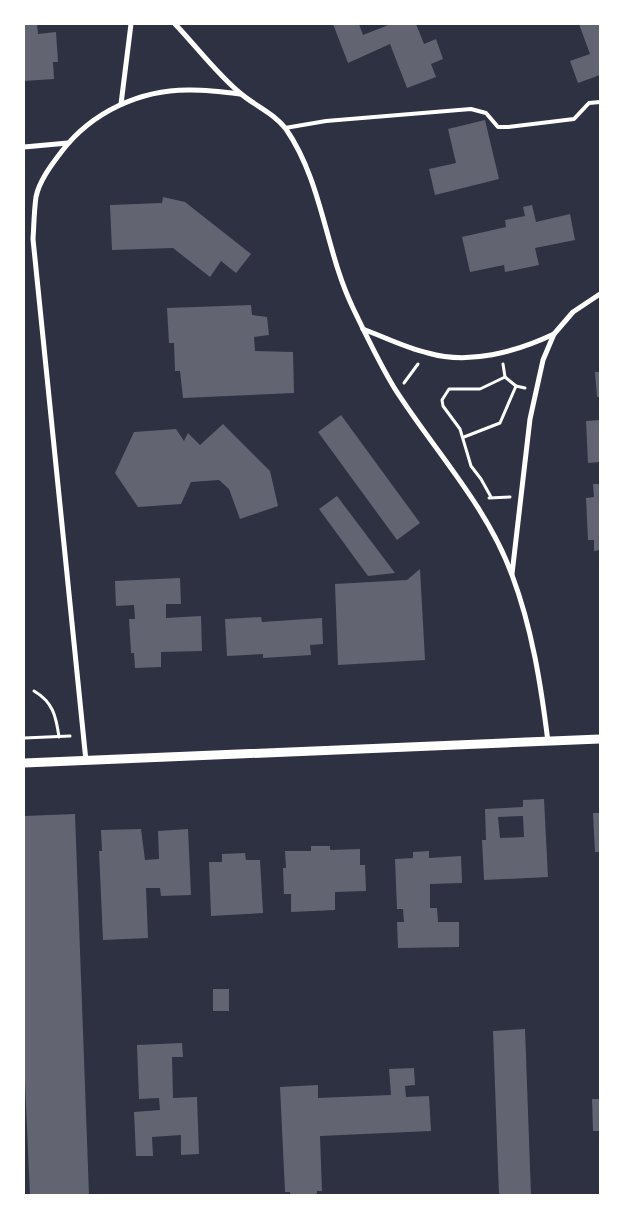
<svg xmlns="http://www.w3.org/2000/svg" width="624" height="1219" font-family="'Sofia Sans Condensed',sans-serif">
	<rect width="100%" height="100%" fill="#2d3142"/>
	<g fill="#626471" fill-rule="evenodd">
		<polygon points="24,24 37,24 38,34 56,32 58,62 53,62 54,79 24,81"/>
		<polygon points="333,24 359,24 363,35 391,24 416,24 424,44 436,39 443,59 431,64 436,77 407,88 390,44 348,63"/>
		<polygon points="579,24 600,24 600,75 578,83 570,61 590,54"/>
		<polygon points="485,120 499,179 435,195 429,169 456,163 448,129"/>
		<polygon points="163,197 185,202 251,254 236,273 221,261 210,277 173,248 112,250 110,205 162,203"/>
		<polygon points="532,205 536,222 570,214 575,240 535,248 539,265 505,272 504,265 470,272 462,237 506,227 505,220 525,216 523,207"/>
		<polygon points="251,305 252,315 267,317 269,335 254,337 255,351 293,352 294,393 183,398 180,371 175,371 174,343 169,343 167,308"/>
		<polygon points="595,372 600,372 600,397 597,397"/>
		<polygon points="341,415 420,523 397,540 318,432"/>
		<polygon points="600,420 600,462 588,463 586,421"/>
		<polygon points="223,424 270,471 278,506 240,519 229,489 219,480 191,482 181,504 138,507 115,473 134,432 176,429 184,441 188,433 200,445"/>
		<polygon points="593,484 600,484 600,550 594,551 594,540 588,540 586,498 594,497"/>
		<polygon points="337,496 395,573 368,576 319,509"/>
		<polygon points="420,569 425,660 338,665 335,584 407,580"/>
		<polygon points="180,578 181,604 166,604 166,618 201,616 202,651 161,652 161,667 135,668 134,653 131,653 129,619 135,619 134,605 116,606 115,581"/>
		<polygon points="261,617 262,622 322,618 323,644 310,645 311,655 263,658 263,654 227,656 225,619"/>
		<path d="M544 799 548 877 484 880 482 840H486L485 809 523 807V800ZM523 816 524 837 500 838 498 817Z"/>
		<polygon points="593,813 600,813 600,852 595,852"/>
		<polygon points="75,814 89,1195 30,1195 24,1060 24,816"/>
		<polygon points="141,829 145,860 159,859 158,831 188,829 191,895 161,896 160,888 146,888 148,938 103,940 99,851 102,851 101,830"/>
		<polygon points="311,846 330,846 330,850 360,849 360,865 365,865 366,891 335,892 335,910 291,912 291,894 284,894 283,868 286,868 285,851 311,851"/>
		<polygon points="429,851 429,858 461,856 462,883 430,884 430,908 437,908 438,922 459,922 459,947 398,948 397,922 404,922 403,909 397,909 395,859 413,858 413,852"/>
		<polygon points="245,853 246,860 260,860 263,913 211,916 209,862 222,862 222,854"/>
		<rect x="213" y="989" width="16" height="22"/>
		<polygon points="525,1029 531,1195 499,1195 493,1031"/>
		<polygon points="182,1043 183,1057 172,1057 173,1098 197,1097 199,1154 181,1155 181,1135 152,1137 153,1156 136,1156 134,1112 160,1110 159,1098 139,1099 137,1045"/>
		<polygon points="414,1068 415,1085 405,1086 406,1097 429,1096 431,1131 320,1136 322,1191 317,1191 317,1195 290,1195 290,1192 285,1192 280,1087 318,1085 318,1098 391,1095 389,1069"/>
		<polygon points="592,1099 600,1099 600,1131 593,1131"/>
	</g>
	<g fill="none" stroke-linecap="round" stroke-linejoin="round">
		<g stroke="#fff" stroke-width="3">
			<polyline points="505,377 516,386 525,388"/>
			<polyline points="404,383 418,364"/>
			<polyline points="464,437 500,423 516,386"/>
			<polyline points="491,497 481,479 471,466 460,429 443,406 442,400 449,389 480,389 505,377 503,364"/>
			<polyline points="489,498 510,497"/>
			<path d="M34 691C53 702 56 716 59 737"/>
			<polyline points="24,738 70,736"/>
		</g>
		<polyline stroke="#fff" stroke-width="4" points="285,128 326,121 471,109 486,113 498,127 508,127 574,119 589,103 600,102"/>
		<g stroke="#fff" stroke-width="5">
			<path d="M175 24C196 46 217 74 240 93 255 106 274 113 286 129 323 183 325 250 353 308 366 335 379 363 395 389 434 450 487 506 512 575 532 628 541 685 548 742"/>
			<polyline points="121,104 131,24"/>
			<polyline points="24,147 68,143"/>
			<path d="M363 329C384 337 406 348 428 353 469 365 516 352 554 334"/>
			<polyline points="512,574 530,419 543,360 554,334 573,312 600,294"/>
			<path d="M86 761 33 239C34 225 34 211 36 197 39 181 52 164 62 151 92 112 141 89 191 90 207 90 224 92 240 94"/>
		</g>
		<polyline stroke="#fff" stroke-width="9" points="24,763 600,739"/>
	</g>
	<rect width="624" height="1219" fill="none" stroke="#ffffff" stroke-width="50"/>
</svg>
